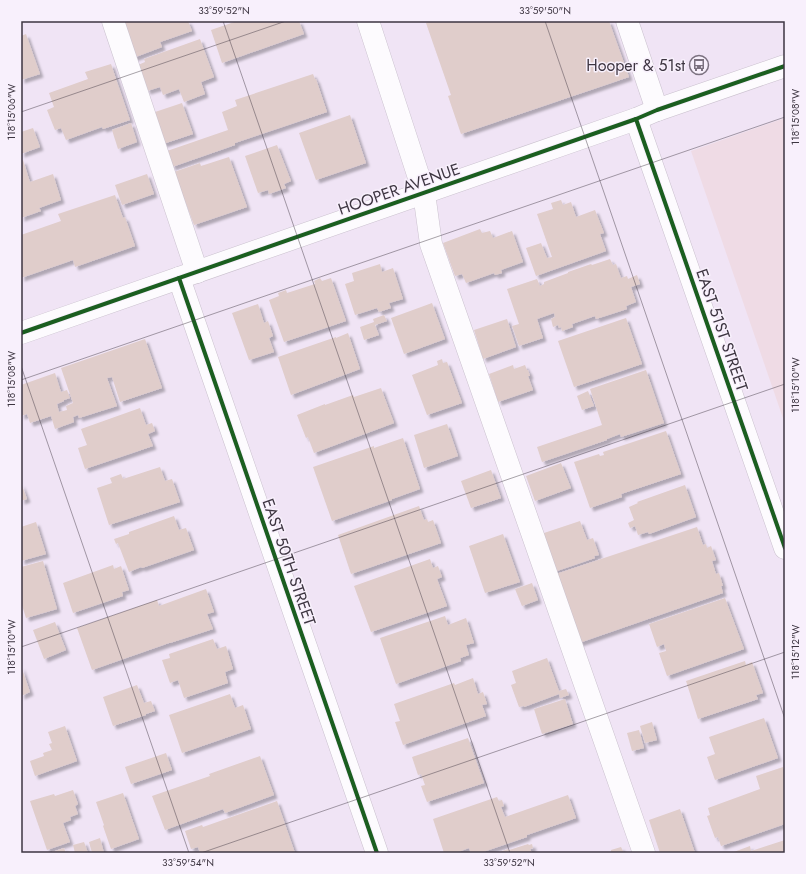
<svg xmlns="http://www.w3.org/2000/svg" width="806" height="874" font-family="Jost,sans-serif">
	<defs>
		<filter id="shadow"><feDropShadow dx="3.5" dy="3.5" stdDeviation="1" flood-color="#0004"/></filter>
	</defs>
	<rect width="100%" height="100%" fill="#f0e4f5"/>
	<polygon fill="#efdbe5" points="785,118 785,424 691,151"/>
	<g fill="#e0cdcb" filter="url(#shadow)">
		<polygon points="120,21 188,21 192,31 160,42 162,47 133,58"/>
		<polygon points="237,21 299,21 304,34 222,63 211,30"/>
		<polygon points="433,21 609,21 629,77 461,134 448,96 451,95 426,23"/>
		<polygon points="26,34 40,74 21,80 21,36"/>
		<polygon points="200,39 214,77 201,82 205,94 184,102 179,89 163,95 160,87 147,91 138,65 145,62 144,59"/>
		<polygon points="111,64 130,120 103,129 102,127 66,140 61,128 55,130 47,110 54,107 49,93 88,79 85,72"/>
		<polygon points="313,74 315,79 316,79 327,112 235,143 235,145 172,167 167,151 228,130 222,112 237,106 235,100"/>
		<polygon points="182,103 193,134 163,144 152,113"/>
		<polygon points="350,115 366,163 316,180 299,133"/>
		<polygon points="131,123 137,142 118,149 112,130"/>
		<polygon points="33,128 40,147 21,154 21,132"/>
		<polygon points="277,145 291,181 284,184 286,188 269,194 268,190 258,193 245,156"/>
		<polygon points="229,157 247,207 194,225 174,172 200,163 201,166"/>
		<polygon points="23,160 30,182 53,174 61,200 39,208 41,211 21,218 21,161"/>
		<polygon points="147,174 154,194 122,205 115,185"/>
		<polygon points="115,195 123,218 125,217 135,246 75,267 73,260 21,278 21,235 61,221 58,214"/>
		<polygon points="561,200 563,205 571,202 576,217 595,210 604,233 600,234 606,251 536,276 526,248 541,243 547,258 552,257 537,214 553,209 551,203"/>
		<polygon points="480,229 482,233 490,231 493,238 512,231 523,262 501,270 502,273 495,275 494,273 466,283 462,274 455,276 443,243"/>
		<polygon points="610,259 613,265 616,264 621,278 627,276 628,279 637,275 640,284 631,287 636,302 626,306 627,309 596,319 595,316 572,324 573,327 562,331 561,327 559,328 558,325 553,327 551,319 555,317 554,313 537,319 543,338 519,346 512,326 519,324 507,289 537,279 540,286 544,284 544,282 568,273 568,272 591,264 592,265"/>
		<polygon points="380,264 382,272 393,268 403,299 389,303 391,308 379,312 377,308 355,315 345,284 354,281 352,273"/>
		<polygon points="320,278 322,281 331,278 346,321 284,342 269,300 279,296 278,293 286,290 287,293 315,284 314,281"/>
		<polygon points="432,303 445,339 404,354 391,318"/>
		<polygon points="258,304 264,323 268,321 273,336 269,338 274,352 249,360 232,313"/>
		<polygon points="384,315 387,321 375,325 379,335 364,340 360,327 374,322 373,319"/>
		<polygon points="626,318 642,364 574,387 558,341"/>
		<polygon points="507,319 516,347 483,359 474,330"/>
		<polygon points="348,333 360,369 291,395 278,357 336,337 336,338"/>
		<polygon points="145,339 162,388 120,402 112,377 107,378 117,406 79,418 78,415 73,417 74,422 55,429 51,416 30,423 27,414 21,416 21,385 55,373 61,392 67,390 70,398 64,400 64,401 57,404 59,412 67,410 66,406 73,403 61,368"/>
		<polygon points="442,359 443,363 447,362 462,403 427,415 412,375 438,365 437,361"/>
		<polygon points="513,365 514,369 525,365 527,370 528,370 530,376 528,376 533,390 498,402 489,374"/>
		<polygon points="646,370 664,423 621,437 620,434 607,439 607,440 542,462 537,447 602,425 590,389"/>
		<polygon points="381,388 394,423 314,453 308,437 306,438 297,415 325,404 325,405 353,395 354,397"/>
		<polygon points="588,391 594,406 582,410 577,396"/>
		<polygon points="140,408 146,425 152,423 155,431 148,434 153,446 85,469 78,448 87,445 81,429"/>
		<polygon points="447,424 458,456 424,468 414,435"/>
		<polygon points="666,431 681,474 621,494 622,497 590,508 574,462 599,454 600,456 604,455 603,452"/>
		<polygon points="403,438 420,489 392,499 392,500 332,521 313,467 374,446 374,448"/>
		<polygon points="561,463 571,488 535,501 526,476"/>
		<polygon points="160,467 165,481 172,479 180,502 109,525 97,488 112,483 110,478 121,474 123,479"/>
		<polygon points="491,470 501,498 471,508 461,481"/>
		<polygon points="21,483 27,499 21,501"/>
		<polygon points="685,485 696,517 649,534 648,532 638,535 635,526 630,528 628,523 634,520 629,507 638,503 637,502"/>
		<polygon points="419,506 424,520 427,519 428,522 433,520 441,543 351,574 338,535"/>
		<polygon points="174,516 179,530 186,528 194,550 142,568 141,567 129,572 118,543 116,544 114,539 129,534 129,532"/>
		<polygon points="580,521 587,540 593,538 599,555 594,556 595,558 554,572 541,534"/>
		<polygon points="36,522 46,554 21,561 21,527"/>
		<polygon points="697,527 703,545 706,544 707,548 711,546 716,560 712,561 716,574 719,573 723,586 721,586 723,593 579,643 556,574"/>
		<polygon points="503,534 520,582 485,593 469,546"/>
		<polygon points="430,559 433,568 438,566 442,577 437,579 447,606 371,632 354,586"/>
		<polygon points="43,561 57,609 26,618 21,602 21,567"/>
		<polygon points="113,565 114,569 121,566 129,590 122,592 123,596 73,613 63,583"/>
		<polygon points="532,583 538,600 522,606 515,589"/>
		<polygon points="206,589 214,612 207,614 213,629 170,643 169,643 92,670 77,628 157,600 159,606"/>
		<polygon points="725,598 744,649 667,676 659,653 666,651 664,644 657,647 649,624"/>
		<polygon points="445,616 448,625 466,618 474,643 466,645 469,655 460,658 461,661 396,684 380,638"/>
		<polygon points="55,622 66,650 44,659 33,630"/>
		<polygon points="213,639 217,649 226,646 233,669 225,672 228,683 184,698 178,680 170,683 162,660 170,658 169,654"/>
		<polygon points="547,658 559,691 566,689 569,695 560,698 559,694 524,707 524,706 519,707 511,685 516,683 512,671"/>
		<polygon points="745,661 746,665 752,662 763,693 756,695 758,699 698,719 686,681"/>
		<polygon points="21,666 30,692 21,696"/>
		<polygon points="473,678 478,694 483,692 487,704 482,705 486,716 403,745 395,722 400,721 394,704 454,683 455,685"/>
		<polygon points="137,685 144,703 151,701 155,711 146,714 146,715 113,726 103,697"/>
		<polygon points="230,694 235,708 243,705 251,729 182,753 169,715"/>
		<polygon points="565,699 573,724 542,734 534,709"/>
		<polygon points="764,718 778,758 715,780 707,757 715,754 709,737"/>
		<polygon points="652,722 657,740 645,743 640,726"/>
		<polygon points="65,726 77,761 35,776 30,761 44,756 43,753 52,750 49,744 52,743 48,732"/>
		<polygon points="639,730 644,748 632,751 627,733"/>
		<polygon points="468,738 484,783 427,802 421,786 425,785 421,774 418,775 412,757"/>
		<polygon points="166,753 172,770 131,784 125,767"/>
		<polygon points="260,756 274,795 225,813 223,809 165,830 152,796 210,776 209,774"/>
		<polygon points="783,767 785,774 785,824 721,846 718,837 715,838 707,816 710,815 708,808 760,789 756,776"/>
		<polygon points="73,790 78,804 75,806 78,814 70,817 71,820 63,823 70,842 47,850 30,801 54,794 55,796"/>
		<polygon points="123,793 139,839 111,849 103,826 104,825 96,802"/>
		<polygon points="568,795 576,818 527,835 527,837 480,853 471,853 469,848 455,853 444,853 433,819 497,797 499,801 502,800 504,806 501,807 505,817"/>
		<polygon points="277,801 295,853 200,853 198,847 191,849 185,831 202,825 203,827"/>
		<polygon points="680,809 695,853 660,853 649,820"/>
		<polygon points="100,838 104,853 92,853 89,842"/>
		<polygon points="785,840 785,853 731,853 750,846 751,851"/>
		<polygon points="84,842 88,853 75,853 73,845"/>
		<polygon points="528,844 529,845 532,844 533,848 530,849 532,853 496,853 508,849 509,850"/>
		<polygon points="621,847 624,853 611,853 611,850"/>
		<polygon points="64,848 66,853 49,853"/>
	</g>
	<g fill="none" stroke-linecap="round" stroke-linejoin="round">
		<g stroke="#cac1ce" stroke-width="23">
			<g id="minor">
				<polyline points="113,21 197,272"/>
				<polyline points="368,21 424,193 431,244 644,853"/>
				<polyline points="627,21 657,110"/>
				<polyline points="636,119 785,548"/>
				<polyline points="179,278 377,853"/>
				<polyline points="21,333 636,119 657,110 785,66"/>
			</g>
		</g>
		<use href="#minor" stroke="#fdfbfe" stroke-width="22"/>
		<g stroke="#f8f0fc" stroke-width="6">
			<g id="cycleway">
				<polyline points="636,119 785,548"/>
				<polyline points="179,278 377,853"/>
				<polyline points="21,333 636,119 657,110 785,66"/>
			</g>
		</g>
		<use href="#cycleway" stroke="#1b5e20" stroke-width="4"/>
	</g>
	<path fill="none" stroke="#3d3541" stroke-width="1" stroke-opacity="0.45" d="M223 21 510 853M545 21 785 719M21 112 286 21M21 366 189 853M21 380 785 117M21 647 785 384M201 853 785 652"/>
	<defs>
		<g id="bus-ring" transform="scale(1)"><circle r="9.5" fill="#f8f0fc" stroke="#7c7280" stroke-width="1.5"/><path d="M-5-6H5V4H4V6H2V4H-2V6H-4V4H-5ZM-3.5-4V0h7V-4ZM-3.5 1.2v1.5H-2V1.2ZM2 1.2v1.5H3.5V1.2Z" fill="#7c7280"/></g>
	</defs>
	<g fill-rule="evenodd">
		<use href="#bus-ring" x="699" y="65"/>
	</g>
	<g text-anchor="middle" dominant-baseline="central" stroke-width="3" stroke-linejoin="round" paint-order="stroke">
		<g font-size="16" fill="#3d3541" stroke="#f8f0fc" text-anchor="end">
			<text x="685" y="65">Hooper &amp; 51st</text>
		</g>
		<g font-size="16" fill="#3d3541" stroke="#f8f0fc">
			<text transform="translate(399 189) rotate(-19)">HOOPER AVENUE</text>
			<text transform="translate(722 330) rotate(71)">EAST 51ST STREET</text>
			<text transform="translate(289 562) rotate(71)">EAST 50TH STREET</text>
		</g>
	</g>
	<rect width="806" height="874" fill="none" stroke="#f8f0fc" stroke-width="44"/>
	<rect x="22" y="22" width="762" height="830" fill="none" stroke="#3d3541" stroke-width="1.5"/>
	<g font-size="10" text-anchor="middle" fill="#3d3541">
		<text x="224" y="14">33°59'52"N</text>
		<text x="545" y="14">33°59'50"N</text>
		<text transform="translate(11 112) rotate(-90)" y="4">118°15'06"W</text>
		<text transform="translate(795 117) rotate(-90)" y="4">118°15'08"W</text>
		<text transform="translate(11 379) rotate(-90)" y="4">118°15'08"W</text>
		<text transform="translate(795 385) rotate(-90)" y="4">118°15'10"W</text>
		<text transform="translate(11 647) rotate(-90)" y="4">118°15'10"W</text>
		<text transform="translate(795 652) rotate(-90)" y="4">118°15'12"W</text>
		<text x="188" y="866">33°59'54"N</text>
		<text x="509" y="866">33°59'52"N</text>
	</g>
</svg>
